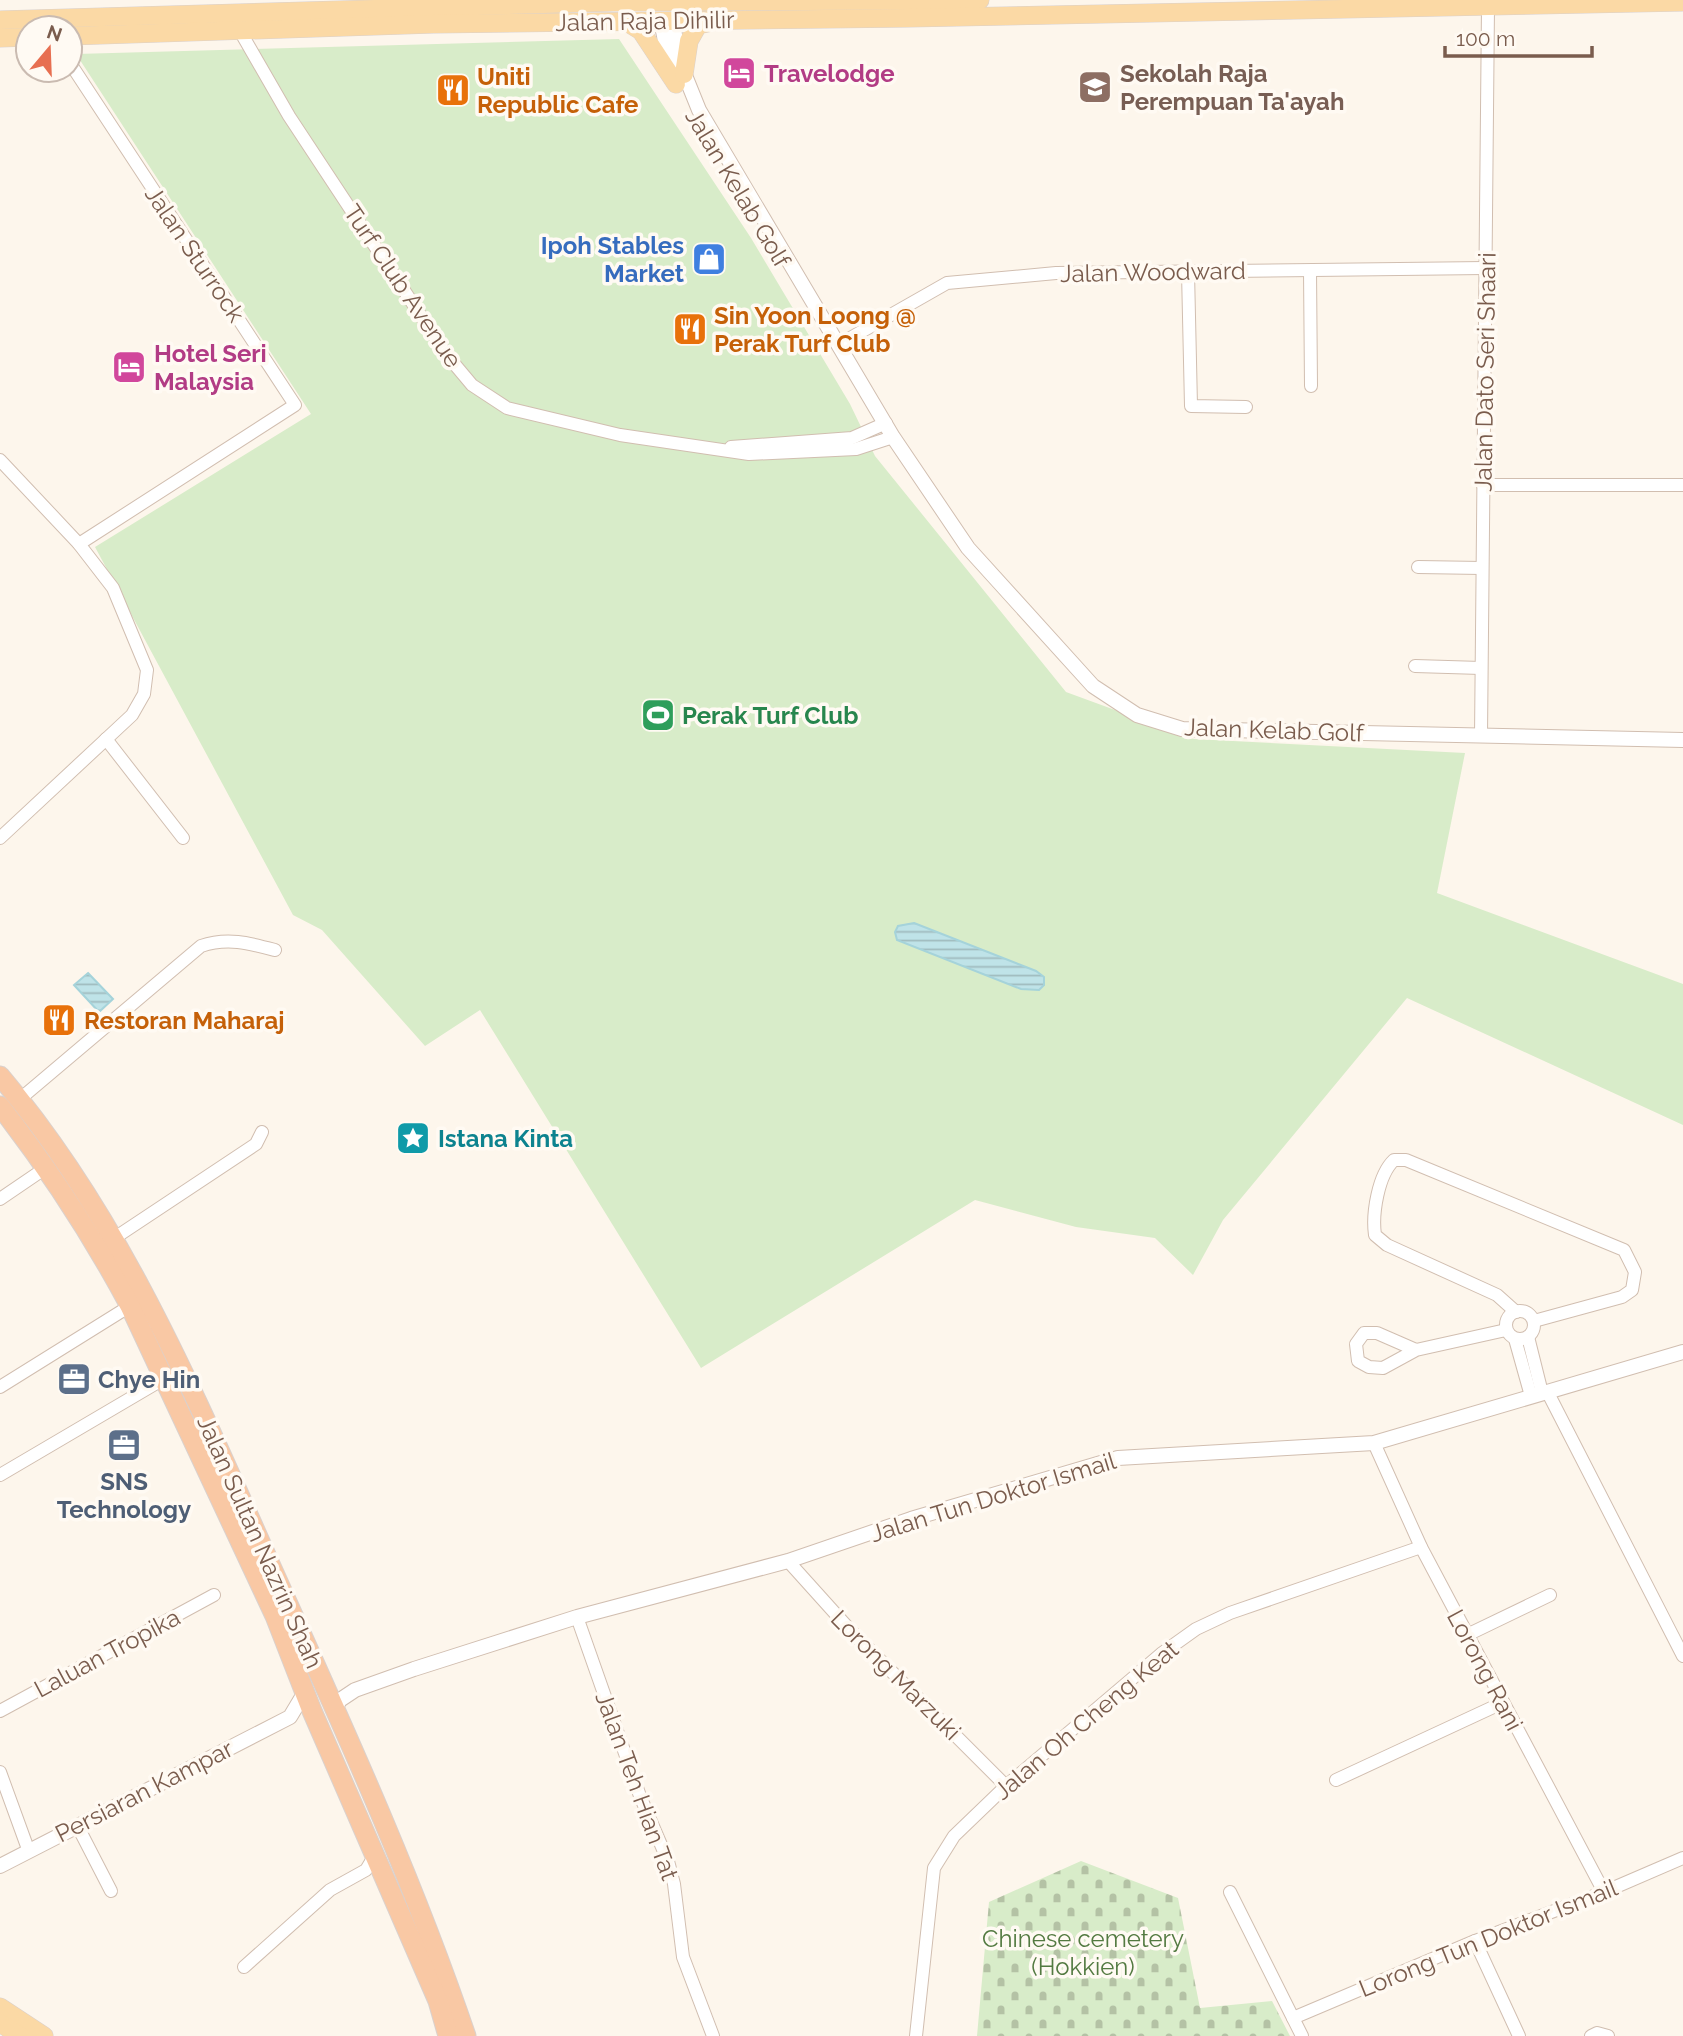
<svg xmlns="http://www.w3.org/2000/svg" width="1683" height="2036" font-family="Raleway,sans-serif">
	<defs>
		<pattern id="cemetery-stones" width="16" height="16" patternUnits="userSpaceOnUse" patternTransform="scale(1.75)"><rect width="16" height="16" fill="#d8ecc9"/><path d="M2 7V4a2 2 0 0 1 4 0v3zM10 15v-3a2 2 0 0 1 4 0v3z" fill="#b4c2a5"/></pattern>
		<pattern id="water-rules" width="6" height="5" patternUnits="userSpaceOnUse" patternTransform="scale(1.75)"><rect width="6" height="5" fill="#bfe3e8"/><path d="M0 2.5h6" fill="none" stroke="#a0bbbe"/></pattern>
	</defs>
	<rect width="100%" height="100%" fill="#fdf6ec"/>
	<polygon fill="#d8ecc9" points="619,39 751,238 850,404 875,456 1066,692 1194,739 1465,753 1437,893 1683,984 1683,1125 1407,998 1223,1220 1193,1275 1155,1238 1076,1227 975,1200 701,1368 480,1010 425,1046 322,930 293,915 95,547 311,414 76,54"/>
	<polygon fill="url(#cemetery-stones)" points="1081,1861 1178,1898 1200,2008 1272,2001 1290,2036 977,2036 989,1902"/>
	<g fill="url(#water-rules)" stroke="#a5d3da" stroke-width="2">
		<polygon points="914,923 1036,971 1044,977 1044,985 1039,990 1021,989 897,940 895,932 898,926"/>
		<polygon points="88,973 113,999 99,1012 74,985"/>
	</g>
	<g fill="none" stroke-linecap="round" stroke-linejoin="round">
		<g stroke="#d1beb0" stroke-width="14">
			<g id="minor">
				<polyline points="240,31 289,116 446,354 472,385 507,408 620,435 749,454 856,449 893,437"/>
				<polyline points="70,63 295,405 79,544"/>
				<polyline points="1310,271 1311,386"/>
				<polyline points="1188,272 1191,406 1246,407"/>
				<polyline points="838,345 947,283 1056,273 1485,268"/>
				<polyline points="731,447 852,438 886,423"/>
				<polyline points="0,460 79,544 113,588 147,670 144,694 132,715 0,838"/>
				<polyline points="1483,485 1683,485"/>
				<polyline points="1418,567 1482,568"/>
				<polyline points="1415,666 1481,668"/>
				<polyline points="1481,736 1488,7"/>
				<polyline points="106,739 183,838"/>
				<path d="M20 1099 201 946C227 937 249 943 275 950"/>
				<polyline points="0,1199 47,1167"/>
				<polyline points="113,1239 256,1144 262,1132"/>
				<circle cx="1520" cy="1325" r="14"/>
				<path d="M1516 1312 1497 1295 1387 1245 1375 1235C1372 1214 1378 1175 1394 1160H1406L1624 1250 1635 1272 1632 1290 1622 1297 1534 1321"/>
				<polyline points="1528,1337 1542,1393"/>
				<polyline points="1515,1339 1531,1396"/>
				<polyline points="1416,1350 1377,1333 1364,1333 1356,1344 1358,1361 1369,1367 1383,1368 1416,1350 1506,1330"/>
				<polyline points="0,1387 130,1306"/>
				<polyline points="1547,1391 1683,1656"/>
				<polyline points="1374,1443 1421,1547 1604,1892"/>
				<polyline points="0,1475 165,1378"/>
				<polyline points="788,1561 851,1631 1006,1786"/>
				<polyline points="577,1617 640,1796 668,1861 674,1884 683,1957 713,2036"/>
				<polyline points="1467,1635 1550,1595"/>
				<polyline points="0,1711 214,1595"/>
				<polyline points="0,1772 28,1849"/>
				<polyline points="1336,1780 1502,1703"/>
				<polyline points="77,1825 111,1891"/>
				<polyline points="1230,1892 1302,2036"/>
				<polyline points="1475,1941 1519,2036"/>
				<polyline points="244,1967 330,1890 366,1870 375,1855"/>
				<polyline points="1293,2018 1475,1941 1604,1892 1683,1858"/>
				<polyline points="916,2036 934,1868 954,1836 1006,1786 1161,1654 1196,1629 1230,1613 1421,1547"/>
				<polyline points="1591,2036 1597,2033 1608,2036"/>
			</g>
		</g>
		<g stroke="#d1beb0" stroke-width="16">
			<g id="tertiary">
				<polyline points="673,20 678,58 699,110 893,437 968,548 1093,686 1137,715 1182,729 1683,740"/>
				<polyline points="661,21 671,71"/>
				<polyline points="335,1708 340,1700 355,1690 414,1669 577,1617 788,1561 911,1519 1118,1458 1374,1443 1683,1352"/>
				<polyline points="0,1866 290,1717 305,1692"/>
			</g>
		</g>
		<g stroke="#dad1cd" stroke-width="19">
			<g id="primary">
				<polyline points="0,20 613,2 980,0"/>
				<polyline points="625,21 641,31 676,84"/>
				<polyline points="70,36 433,24 908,18 1683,2"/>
				<polyline points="0,38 28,37"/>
				<polyline points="684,74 689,41 698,25 712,22"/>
				<polyline points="0,2007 44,2036"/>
				<polyline points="0,2023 20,2036"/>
			</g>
		</g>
		<g stroke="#dad1cd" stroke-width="21">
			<g id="trunk">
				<path d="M0 1076C122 1220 194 1394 270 1564 340 1720 411 1874 466 2036"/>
				<path d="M0 1106C49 1169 92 1235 130 1306L275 1616 312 1711 438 2001 448 2036"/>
			</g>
		</g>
		<use href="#minor" stroke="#fff" stroke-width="12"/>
		<use href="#tertiary" stroke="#fff" stroke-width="14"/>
		<use href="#primary" stroke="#fbd9a5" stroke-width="18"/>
		<use href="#trunk" stroke="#f9c8a4" stroke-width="19"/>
	</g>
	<defs>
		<g id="hotel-square" transform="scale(1.75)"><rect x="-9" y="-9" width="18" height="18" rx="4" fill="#d1479c" stroke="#fffaf3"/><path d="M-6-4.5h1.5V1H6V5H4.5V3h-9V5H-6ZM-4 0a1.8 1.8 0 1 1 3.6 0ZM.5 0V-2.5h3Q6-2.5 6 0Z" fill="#fff"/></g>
		<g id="school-square" transform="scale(1.75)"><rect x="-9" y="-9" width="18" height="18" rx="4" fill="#8d6e63" stroke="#fffaf3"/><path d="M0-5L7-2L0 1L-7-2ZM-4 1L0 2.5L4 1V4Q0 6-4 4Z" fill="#fff"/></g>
		<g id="restaurant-square" transform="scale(1.75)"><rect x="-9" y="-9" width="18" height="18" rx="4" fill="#e8710a" stroke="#fffaf3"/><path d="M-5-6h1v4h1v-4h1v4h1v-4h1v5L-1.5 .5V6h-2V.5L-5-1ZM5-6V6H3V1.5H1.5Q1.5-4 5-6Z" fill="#fff"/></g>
		<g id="shop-square" transform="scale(1.75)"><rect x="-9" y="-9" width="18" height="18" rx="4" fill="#3f7fe0" stroke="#fffaf3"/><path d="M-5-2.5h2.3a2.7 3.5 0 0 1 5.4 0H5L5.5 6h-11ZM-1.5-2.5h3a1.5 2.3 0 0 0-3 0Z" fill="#fff"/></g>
		<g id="stadium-square" transform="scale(1.75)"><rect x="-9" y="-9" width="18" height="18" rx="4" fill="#2e9e5b" stroke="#fffaf3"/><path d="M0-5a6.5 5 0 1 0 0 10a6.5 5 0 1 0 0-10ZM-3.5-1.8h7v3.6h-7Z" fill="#fff"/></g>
		<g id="sight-square" transform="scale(1.75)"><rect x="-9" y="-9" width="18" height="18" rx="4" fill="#0f9aa8" stroke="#fffaf3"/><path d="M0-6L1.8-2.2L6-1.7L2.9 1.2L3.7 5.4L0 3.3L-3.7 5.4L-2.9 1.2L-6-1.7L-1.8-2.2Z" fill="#fff"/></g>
		<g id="office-square" transform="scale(1.75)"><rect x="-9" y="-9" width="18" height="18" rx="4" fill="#5c6f8a" stroke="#fffaf3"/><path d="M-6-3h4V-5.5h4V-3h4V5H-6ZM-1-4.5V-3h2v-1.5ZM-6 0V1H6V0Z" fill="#fff"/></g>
	</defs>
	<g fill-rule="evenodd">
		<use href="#hotel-square" x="739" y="73"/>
		<use href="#school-square" x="1095" y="87"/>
		<use href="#restaurant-square" x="453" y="90"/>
		<use href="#shop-square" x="709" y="259"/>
		<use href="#restaurant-square" x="690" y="329"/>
		<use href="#hotel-square" x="129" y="367"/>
		<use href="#stadium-square" x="658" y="715"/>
		<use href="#restaurant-square" x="59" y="1020"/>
		<use href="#sight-square" x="413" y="1138"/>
		<use href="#office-square" x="74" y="1379"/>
		<use href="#office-square" x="124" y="1445"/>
	</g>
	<g text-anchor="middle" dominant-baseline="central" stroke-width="7" stroke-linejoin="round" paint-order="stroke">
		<g font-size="24" fill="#7a5c4d" stroke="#fffaf3">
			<text transform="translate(645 21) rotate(-1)">Jalan Raja Dihilir</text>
			<text transform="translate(738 188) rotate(59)">Jalan Kelab Golf</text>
			<text transform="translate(195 254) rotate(56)">Jalan Sturrock</text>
			<text transform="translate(1153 272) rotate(-1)">Jalan Woodward</text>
			<text transform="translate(403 286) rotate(56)">Turf Club Avenue</text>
			<text transform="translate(1485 372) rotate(-89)">Jalan Dato Seri Shaari</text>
			<text transform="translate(1274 730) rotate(2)">Jalan Kelab Golf</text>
			<text transform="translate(993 1497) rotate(-17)">Jalan Tun Doktor Ismail</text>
			<text transform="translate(260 1542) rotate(66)">Jalan Sultan Nazrin Shah</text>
			<text transform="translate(107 1653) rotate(-28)">Laluan Tropika</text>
			<text transform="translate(1485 1670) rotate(62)">Lorong Rani</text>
			<text transform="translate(896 1675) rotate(45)">Lorong Marzuki</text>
			<text transform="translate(1086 1720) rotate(-40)">Jalan Oh Cheng Keat</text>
			<text transform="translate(637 1786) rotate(70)">Jalan Teh Hian Tat</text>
			<text transform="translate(144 1791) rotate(-27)">Persiaran Kampar</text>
			<text transform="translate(1488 1938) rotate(-22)">Lorong Tun Doktor Ismail</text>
		</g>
		<g font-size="24" font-weight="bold" fill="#b23c85" stroke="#fffaf3" text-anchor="start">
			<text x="764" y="73">Travelodge</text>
			<text x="154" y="353">Hotel Seri<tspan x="154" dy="28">Malaysia</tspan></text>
		</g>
		<g font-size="24" font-weight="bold" fill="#785e54" stroke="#fffaf3" text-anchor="start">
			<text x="1120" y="73">Sekolah Raja<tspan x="1120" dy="28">Perempuan Ta'ayah</tspan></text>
		</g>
		<g font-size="24" font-weight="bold" fill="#c56008" stroke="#fffaf3" text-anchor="start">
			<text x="477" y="76">Uniti<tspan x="477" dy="28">Republic Cafe</tspan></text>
			<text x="714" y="315">Sin Yoon Loong @<tspan x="714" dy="28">Perak Turf Club</tspan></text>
			<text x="84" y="1020">Restoran Maharaj</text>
		</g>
		<g font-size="24" font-weight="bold" fill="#366cbe" stroke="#fffaf3" text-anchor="end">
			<text x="684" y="245">Ipoh Stables<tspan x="684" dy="28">Market</tspan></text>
		</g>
		<g font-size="24" font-weight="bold" fill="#27864d" stroke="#fffaf3" text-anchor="start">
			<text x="682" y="715">Perak Turf Club</text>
		</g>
		<g font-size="24" font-weight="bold" fill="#0d838f" stroke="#fffaf3" text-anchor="start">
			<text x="438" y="1138">Istana Kinta</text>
		</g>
		<g font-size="24" font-weight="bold" fill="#4e5e75" stroke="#fffaf3" text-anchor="start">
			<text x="98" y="1379">Chye Hin</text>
			<text x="124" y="1481" text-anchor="middle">SNS<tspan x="124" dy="28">Technology</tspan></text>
		</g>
		<g font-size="24" fill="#537a41" stroke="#fffaf3">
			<text x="1083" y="1938">Chinese cemetery<tspan x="1083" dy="28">(Hokkien)</tspan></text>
		</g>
	</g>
	<g transform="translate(49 49) rotate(19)"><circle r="33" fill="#fffaf3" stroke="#cabbb1" stroke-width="2"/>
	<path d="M0-5L12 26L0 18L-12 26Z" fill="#e76f51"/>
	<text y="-10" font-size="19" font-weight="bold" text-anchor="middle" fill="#7a5c4d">N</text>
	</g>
	<path d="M1445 46v10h147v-10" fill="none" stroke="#7a5c4d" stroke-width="3.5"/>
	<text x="1456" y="46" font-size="21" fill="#7a5c4d" stroke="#fffaf3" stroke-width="5" paint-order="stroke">100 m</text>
</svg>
